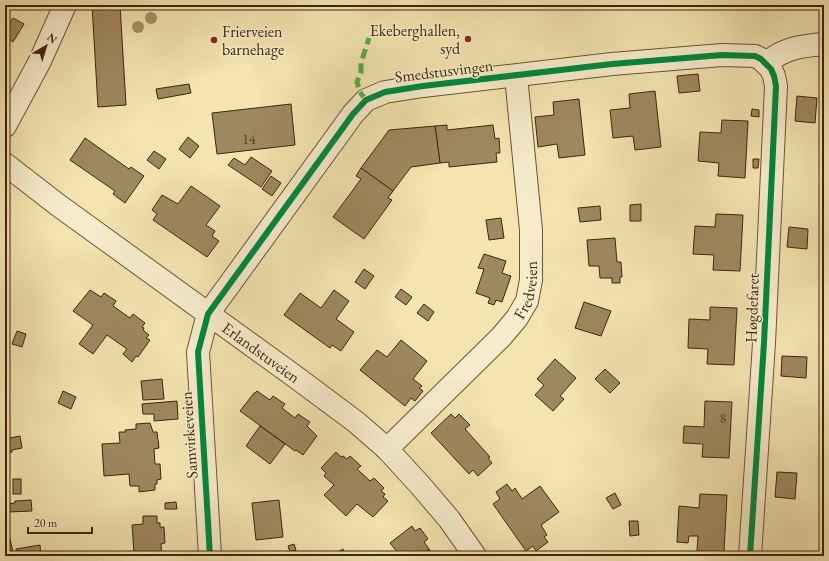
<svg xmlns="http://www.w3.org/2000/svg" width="829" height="561" font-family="'EB Garamond',serif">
	<rect width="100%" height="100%" fill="#f3e4b0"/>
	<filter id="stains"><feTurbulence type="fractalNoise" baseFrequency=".005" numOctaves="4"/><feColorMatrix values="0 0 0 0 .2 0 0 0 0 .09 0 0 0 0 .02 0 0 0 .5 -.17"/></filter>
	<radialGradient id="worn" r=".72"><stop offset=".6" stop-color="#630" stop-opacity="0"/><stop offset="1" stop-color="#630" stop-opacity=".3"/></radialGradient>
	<g fill="#9e8860" stroke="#41240a">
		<polygon points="92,5 120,5 126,105 98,107"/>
		<polygon points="13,18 24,24 13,42 5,36 5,31"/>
		<polygon points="698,74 700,91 679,93 677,76"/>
		<polygon points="189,84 191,93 158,99 156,89"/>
		<polygon points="655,91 661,147 635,150 633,136 613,138 610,110 630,108 629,94"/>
		<polygon points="797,96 817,98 815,123 795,121"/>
		<polygon points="579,99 585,155 559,158 557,144 538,147 535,117 554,115 553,102"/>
		<polygon points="291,104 295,145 217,154 212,113"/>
		<polygon points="752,109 759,110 759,117 751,116"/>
		<polygon points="722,120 748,121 745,178 718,176 719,163 698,161 700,132 721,133"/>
		<polygon points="447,125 447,130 493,125 495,139 499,138 500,153 496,153 497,162 449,167 449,162 440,163 435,126"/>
		<polygon points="435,126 440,163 411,167 393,191 361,168 389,130"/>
		<polygon points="188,137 199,146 190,158 179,149"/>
		<polygon points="85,138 129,169 131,167 144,176 125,203 113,194 115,191 70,160"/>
		<polygon points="154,151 166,159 159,169 147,160"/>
		<polygon points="251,157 272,171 261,187 228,165 234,158 245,165"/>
		<polygon points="753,159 759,159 758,168 753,168"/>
		<polygon points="361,168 393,191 388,198 392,200 364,239 333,217 361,179 356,176"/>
		<polygon points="271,176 281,183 272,196 262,189"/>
		<polygon points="191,186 220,206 206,225 215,231 212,236 219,241 207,257 153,220 157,214 152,210 162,195 178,204"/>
		<polygon points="641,204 641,221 630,221 630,205"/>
		<polygon points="600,206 601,220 580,222 578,208"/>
		<polygon points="716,214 743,215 740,271 713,270 714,255 693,254 695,226 715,227"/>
		<polygon points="501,218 504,238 489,240 486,220"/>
		<polygon points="789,227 808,229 807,249 787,247"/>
		<polygon points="615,238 617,262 621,262 622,277 620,277 620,283 612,283 612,278 600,278 599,266 589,266 587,240"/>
		<polygon points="484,254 506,261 502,273 511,276 502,302 496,300 494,305 488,303 490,298 476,293 484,269 478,268"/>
		<polygon points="364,269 374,276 365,289 355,282"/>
		<polygon points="401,289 412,297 406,305 395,297"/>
		<polygon points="90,290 101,297 104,293 116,301 113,306 130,318 133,314 145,323 142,327 144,328 143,330 149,335 146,338 150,340 138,357 136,356 132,362 123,354 127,349 107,335 93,354 79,344 93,325 73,311"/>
		<polygon points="334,290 349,301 336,319 354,332 341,351 332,345 330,348 284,315 300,293 321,308"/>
		<polygon points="584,302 611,311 601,336 575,328"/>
		<polygon points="424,304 434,312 428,321 417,313"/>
		<polygon points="710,307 737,308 734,365 707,364 708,349 688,348 689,319 710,320"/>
		<polygon points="17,331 26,334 22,347 12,344"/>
		<polygon points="401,340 427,361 413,379 422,386 419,388 423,391 415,401 411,398 405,406 360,370 377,350 387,357"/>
		<polygon points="782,356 807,357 806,378 781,376"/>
		<polygon points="555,359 576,378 560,396 564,399 553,411 535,395 544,385 537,379"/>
		<polygon points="605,369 620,383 610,393 595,379"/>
		<polygon points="162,379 164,399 143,400 141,381"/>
		<polygon points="63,391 76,397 71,409 58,403"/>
		<polygon points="257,391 270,400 273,396 285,404 282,408 295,418 298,414 310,422 307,426 317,436 303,455 296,450 295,451 240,411 254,393 255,393"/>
		<polygon points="177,401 178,419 154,421 154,414 143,414 142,404"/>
		<polygon points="705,401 732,402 729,458 702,457 703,444 683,443 684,426 704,427"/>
		<polygon points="451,414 455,418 459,414 470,425 465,429 490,457 488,458 492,463 478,476 473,470 469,474 431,433"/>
		<polygon points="150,423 153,432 157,432 159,448 154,449 155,464 160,464 161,479 157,480 157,484 155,484 155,490 139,492 139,486 130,486 129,474 104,476 102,444 120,443 119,432 126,432 125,430 136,429 136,424"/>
		<polygon points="260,426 285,444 270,464 246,446"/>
		<polygon points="20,436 22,448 12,450 12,452 5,453 5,439"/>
		<polygon points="336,452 341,457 343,456 347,459 350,456 361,466 357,469 370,481 374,478 384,488 381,491 385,494 383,497 388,501 373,517 357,504 346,516 324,495 334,485 324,476 326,473 321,468"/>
		<polygon points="777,472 797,473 795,499 775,497"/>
		<rect x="13" y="479" width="8" height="15"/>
		<polygon points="507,484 512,491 515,488 522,499 540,486 559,512 541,525 547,535 544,537 548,542 536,551 533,546 526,551 493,504 500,499 496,492"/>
		<polygon points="615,493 621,505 613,509 606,498"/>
		<polygon points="700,494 727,495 724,552 697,551 698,536 689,536 688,543 677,542 679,506 699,508"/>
		<polygon points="31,500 32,511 8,512 7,504 15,503 15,501"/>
		<polygon points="279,500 283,537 256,540 252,503"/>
		<polygon points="176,502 177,509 165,509 165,503"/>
		<polygon points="143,516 157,516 157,523 160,523 160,527 164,527 165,543 161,544 162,556 110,556 110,554 134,552 132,525 143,524"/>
		<polygon points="629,521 638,521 639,535 630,536"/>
		<polygon points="412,526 415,531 420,528 428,539 424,542 429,549 420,556 396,556 399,554 390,543"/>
		<polygon points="5,530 8,530 13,552 5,553"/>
		<polygon points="294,544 296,550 290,552 288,546"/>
		<polygon points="40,545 41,556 17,556 16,549"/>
		<polygon points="343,549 347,556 331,556"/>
		<polygon points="429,549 434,556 438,553 441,556 420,556"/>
	</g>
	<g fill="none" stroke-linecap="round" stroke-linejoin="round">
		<g stroke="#6e5434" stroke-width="24">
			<g id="minor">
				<path d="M766 63C785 48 800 46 824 44"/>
				<polyline points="5,126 40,61 65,5"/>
				<path id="s1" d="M5 164 58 205 297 378 356 422 387 449 420 485 449 519 475 556"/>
				<path id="s2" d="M387 449 501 337 517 318 527 301 531 280V230L516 76"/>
				<polyline points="210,556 198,352 208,314 353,114 366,100 385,92 423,86 612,64 722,55 755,56 761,59 771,69 774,76 776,86 764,343 750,556"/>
			</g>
		</g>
		<use href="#minor" stroke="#f7edcc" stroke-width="22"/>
		<polyline stroke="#56aa41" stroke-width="5" stroke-dasharray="10 5" stroke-linecap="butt" points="366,100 360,92 357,82 361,73 361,63 369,38"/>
		<g stroke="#f7edcc" stroke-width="8">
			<polyline id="cycleway" points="210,556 198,352 208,314 353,114 366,100 385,92 423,86 612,64 722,55 755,56 761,59 771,69 774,76 776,86 764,343 750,556"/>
		</g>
		<use href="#cycleway" stroke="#00873e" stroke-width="6"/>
	</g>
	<g fill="#a59067">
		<circle cx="151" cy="18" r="6"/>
		<circle cx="138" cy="27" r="6"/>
	</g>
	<g fill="#8f2418" stroke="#f7edcc" stroke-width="1.5">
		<circle cx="468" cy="39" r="4"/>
		<circle cx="214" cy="40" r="4"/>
	</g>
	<g text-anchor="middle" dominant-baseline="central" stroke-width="3" stroke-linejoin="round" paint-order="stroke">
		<g font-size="14" fill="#583d20">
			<text x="249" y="139">14</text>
			<text x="723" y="418">8</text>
		</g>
		<g font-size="16" fill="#41240a" stroke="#f7edcc" text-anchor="end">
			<text x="460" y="30">Ekeberghallen,<tspan x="460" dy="18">syd</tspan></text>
			<text x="222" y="31" text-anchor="start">Frierveien<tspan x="222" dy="18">barnehage</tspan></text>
		</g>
		<g font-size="16" fill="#41240a" stroke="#f7edcc">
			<text transform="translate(444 71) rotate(-7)">Smedstusvingen</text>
			<text stroke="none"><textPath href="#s2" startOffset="215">Fredveien</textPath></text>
			<text transform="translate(752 308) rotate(-88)">Høgdefaret</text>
			<text stroke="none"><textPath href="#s1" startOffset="318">Erlandstuveien</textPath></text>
			<text transform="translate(189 435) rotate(-94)">Samvirkeveien</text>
		</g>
	</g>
	<rect width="829" height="561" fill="none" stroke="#f3e4b0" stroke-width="20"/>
	<rect x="6" y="6" width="817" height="549" fill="none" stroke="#41240a" stroke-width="2"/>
	<rect x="10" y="10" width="809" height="541" fill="none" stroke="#41240a"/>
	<g transform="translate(46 46) rotate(38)" stroke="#f7edcc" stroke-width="3" paint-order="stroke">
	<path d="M0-3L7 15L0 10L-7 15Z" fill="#41240a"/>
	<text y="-6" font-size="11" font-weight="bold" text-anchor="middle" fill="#41240a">N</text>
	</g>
	<path d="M28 527v6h64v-6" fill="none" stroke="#41240a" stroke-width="2"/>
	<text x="34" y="527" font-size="12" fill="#41240a" stroke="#f7edcc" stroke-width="3" paint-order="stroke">20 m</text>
	<rect width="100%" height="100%" filter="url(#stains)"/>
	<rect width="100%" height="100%" fill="url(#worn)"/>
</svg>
